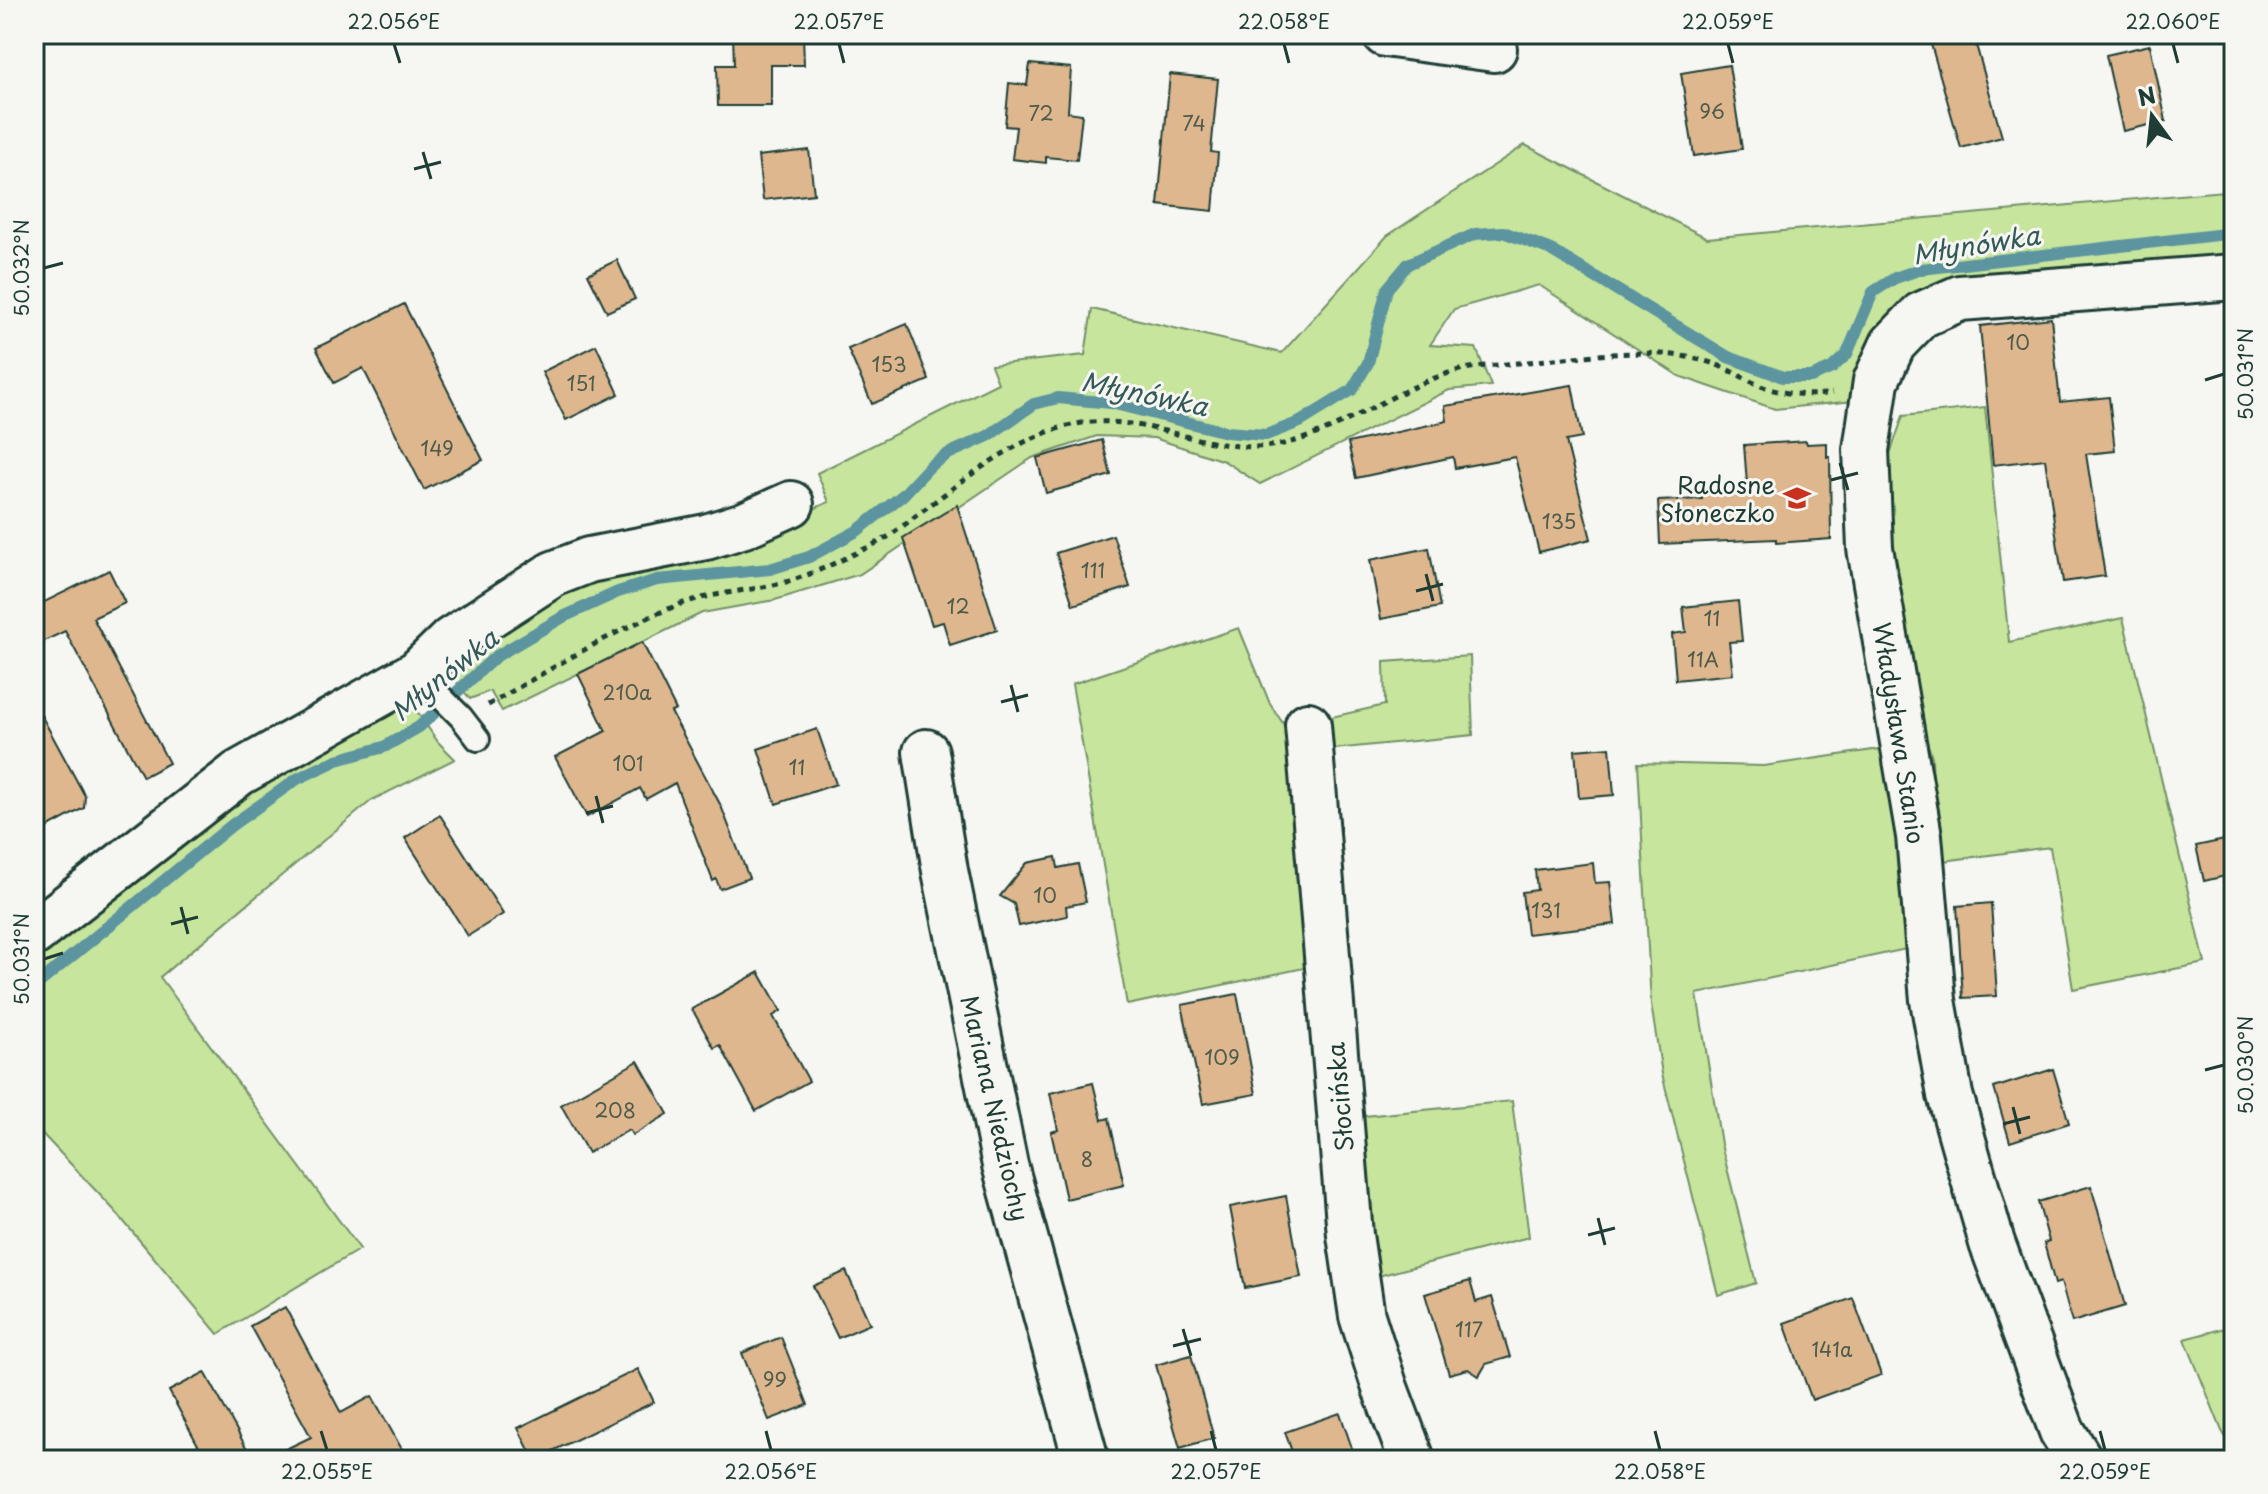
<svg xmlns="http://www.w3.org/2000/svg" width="2268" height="1494" font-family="'Playpen Sans',sans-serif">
	<rect width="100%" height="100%" fill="#f6f6f2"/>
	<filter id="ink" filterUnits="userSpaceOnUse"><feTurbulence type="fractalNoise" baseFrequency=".0125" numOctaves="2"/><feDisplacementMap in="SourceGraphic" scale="16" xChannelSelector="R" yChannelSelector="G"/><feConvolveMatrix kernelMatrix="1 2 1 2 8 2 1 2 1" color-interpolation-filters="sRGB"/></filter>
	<g filter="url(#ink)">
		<g fill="#c7e59d" stroke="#739168" stroke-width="2">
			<polygon points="1525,145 1707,238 2234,190 2234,258 1963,281 1854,401 1775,409 1679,376 1539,285 1454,309 1430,345 1476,348 1491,386 1449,390 1260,484 1224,461 1154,438 1097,436 1032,458 860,574 775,600 702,613 502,711 490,691 470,699 444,666 577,580 740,542 829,502 817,473 998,383 991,365 1085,355 1092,309 1282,353 1387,236"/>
			<polygon points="1985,407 2009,642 2123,618 2205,963 2073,989 2050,847 1935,862 1932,757 1904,672 1886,572 1886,466 1903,416"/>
			<polygon points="1239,628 1270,704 1291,735 1309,967 1127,1005 1072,684"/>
			<polygon points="1470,656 1473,735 1325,750 1327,718 1385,705 1384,662"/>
			<polygon points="410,701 438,742 455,759 372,800 160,977 360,1249 218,1334 115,1211 34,1125 34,952 257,785"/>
			<polygon points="1887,748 1911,948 1697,994 1721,1144 1756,1283 1718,1295 1662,1074 1651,1004 1638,763 1764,766"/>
			<polygon points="1512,1101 1529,1237 1378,1276 1355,1117"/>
			<polygon points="2229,1327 2234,1337 2234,1451 2222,1431 2185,1339"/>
		</g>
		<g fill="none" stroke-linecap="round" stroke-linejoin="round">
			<polyline stroke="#5c949f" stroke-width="12" points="34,987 232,825 297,779 337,760 384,747 419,727 495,657 563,617 618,592 657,580 770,569 809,557 857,531 903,495 931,465 948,454 988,436 1034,404 1058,398 1111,403 1226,432 1266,435 1300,422 1352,390 1368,363 1387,289 1408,264 1475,234 1503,232 1549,249 1728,357 1783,377 1811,377 1832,368 1847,354 1873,292 1895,278 1921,269 2234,233"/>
		</g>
		<g fill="#deb78f" stroke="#1f3d34" stroke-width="2">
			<polygon points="733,34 803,34 804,65 771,65 771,106 718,106 717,65 734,65"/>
			<polygon points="1928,34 1973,34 2002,137 1961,148"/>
			<polygon points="2150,45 2166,121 2123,131 2106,55"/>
			<polygon points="1030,64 1071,68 1068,112 1082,114 1077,160 1046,157 1046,163 1012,159 1016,127 1005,126 1009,83 1027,85"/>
			<polygon points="1729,65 1742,149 1694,156 1681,73"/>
			<polygon points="1170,74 1218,79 1211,152 1218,153 1213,211 1158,205"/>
			<polygon points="809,150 814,194 763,200 758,156"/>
			<polygon points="617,260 635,299 607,312 588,274"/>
			<polygon points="404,304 483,460 424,490 363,368 334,383 316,348"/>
			<polygon points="2051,318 2060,402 2109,397 2115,451 2086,454 2105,576 2063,582 2045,459 1993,465 1980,326"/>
			<polygon points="907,324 929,380 872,404 848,349"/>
			<polygon points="596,345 619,394 566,420 542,372"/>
			<polygon points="1572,385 1582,438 1566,441 1591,539 1539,552 1515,457 1455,468 1453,457 1356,478 1348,443 1447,421 1445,406"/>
			<polygon points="1102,440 1111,475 1046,493 1037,458"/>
			<polygon points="1806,441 1807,444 1827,443 1827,457 1830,457 1831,539 1776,543 1776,539 1660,544 1658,501 1702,499 1701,485 1747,484 1744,445"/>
			<polygon points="957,505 997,630 950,645 943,622 932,625 903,538"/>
			<polygon points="1113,535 1130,587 1073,605 1056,553"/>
			<polygon points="1429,548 1440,607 1381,619 1370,560"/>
			<polygon points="109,570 125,603 93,618 169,763 143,777 65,631 34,646 34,607"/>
			<polygon points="1738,601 1742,641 1729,642 1733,674 1676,680 1672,634 1686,632 1683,607"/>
			<polygon points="642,642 676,710 671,712 721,806 749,878 720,889 716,879 713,881 675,783 646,799 640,788 587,817 555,757 606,731 578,674"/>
			<polygon points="34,702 85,796 84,808 34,835"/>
			<polygon points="817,729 836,784 776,804 758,749"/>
			<polygon points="1610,747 1614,795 1579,798 1575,750"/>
			<polygon points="440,815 503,914 468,936 405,838"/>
			<polygon points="2234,838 2234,874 2204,881 2196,846"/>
			<polygon points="1056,857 1058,868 1078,864 1086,902 1066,906 1067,916 1019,926 1014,904 1000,896 1027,863"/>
			<polygon points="1593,863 1595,883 1610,882 1615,924 1527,934 1522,892 1537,890 1535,870"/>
			<polygon points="1991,903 1997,996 1963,998 1957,906"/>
			<polygon points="759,972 781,1011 773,1016 809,1081 756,1111 720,1045 714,1048 692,1009"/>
			<polygon points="1237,994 1256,1094 1203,1104 1182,1005"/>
			<polygon points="638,1061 668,1114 633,1135 629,1130 588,1153 561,1105"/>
			<polygon points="2053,1069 2069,1123 2010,1142 1994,1088"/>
			<polygon points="1093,1083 1102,1120 1109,1118 1124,1185 1066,1199 1051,1132 1058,1130 1050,1093"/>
			<polygon points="2091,1186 2125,1306 2072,1322 2061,1282 2055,1284 2044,1243 2049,1241 2038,1202"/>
			<polygon points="1286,1196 1301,1277 1245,1288 1230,1207"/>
			<polygon points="846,1271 870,1324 838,1338 813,1286"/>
			<polygon points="1470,1281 1476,1302 1492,1297 1510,1357 1486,1364 1479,1376 1468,1369 1449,1374 1425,1294"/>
			<polygon points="1853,1298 1881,1375 1812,1400 1784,1323"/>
			<polygon points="285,1307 341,1413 372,1396 408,1460 263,1460 311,1437 250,1326"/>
			<polygon points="781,1337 808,1405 769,1420 742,1353"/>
			<polygon points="1191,1355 1214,1438 1180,1448 1156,1365"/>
			<polygon points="638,1369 654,1402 534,1460 518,1428"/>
			<polygon points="205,1372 253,1460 206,1460 169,1391"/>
			<polygon points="1340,1413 1356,1460 1295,1460 1285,1432"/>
		</g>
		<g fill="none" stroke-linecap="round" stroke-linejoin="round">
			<g stroke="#1f3d34" stroke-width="28">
				<polyline id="lane" points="417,673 461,717 478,739"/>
			</g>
			<g stroke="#1f3d34" stroke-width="50">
				<g id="street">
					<polyline points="1385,34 1494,49"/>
					<polyline points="1308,725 1350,1235 1362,1316 1385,1388 1412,1460"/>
					<polyline points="926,752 945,871 1005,1165 1086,1460"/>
					<polyline points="34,933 239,773 417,673 451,640 553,574 589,560 706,537 744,525 791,504"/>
					<polyline points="2080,1460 2062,1431 1992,1243 1950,1095 1933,1000 1919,836 1870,548 1866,450 1876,381 1893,344 1921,315 1960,298 2234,277"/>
				</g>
			</g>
			<path stroke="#1f3d34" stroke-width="5" stroke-dasharray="6 6" stroke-linecap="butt" d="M488 705C548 671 608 633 673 607 710 592 748 592 786 582 818 573 849 556 879 542 896 533 911 519 926 508 972 474 1018 436 1076 424 1146 411 1214 459 1283 444 1343 431 1392 391 1449 373 1467 367 1488 366 1506 364 1567 359 1642 345 1701 360 1723 365 1741 377 1761 386 1780 394 1812 397 1832 393"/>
			<use href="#lane" stroke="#f6f6f2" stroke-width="22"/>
			<use href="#street" stroke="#f6f6f2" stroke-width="44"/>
		</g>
	</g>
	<path fill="none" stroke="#1f3d34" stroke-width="3" d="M394 44 400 63M839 44 844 63M1284 44 1289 63M1728 44 1733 63M2173 44 2178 63M423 152 431 179M414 169 441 162M44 268 63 263M2205 380 2224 374M1840 463 1848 490M1831 480 1858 473M1426 574 1433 601M1416 591 1443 584M1011 685 1018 712M1001 702 1028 695M596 796 603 823M586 813 613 806M181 907 188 934M171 924 198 917M44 959 63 953M2205 1070 2224 1065M2013 1107 2020 1134M2003 1124 2030 1117M1598 1218 1605 1245M1588 1235 1615 1228M1183 1329 1191 1356M1173 1346 1201 1339M321 1431 327 1450M766 1431 771 1450M1211 1431 1216 1450M1655 1431 1660 1450M2100 1431 2105 1450"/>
	<defs>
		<g id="school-bare" transform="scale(2.16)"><path d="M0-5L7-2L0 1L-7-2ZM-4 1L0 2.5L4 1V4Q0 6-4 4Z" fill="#c8321e" stroke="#f6f6f2" stroke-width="2.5" paint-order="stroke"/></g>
	</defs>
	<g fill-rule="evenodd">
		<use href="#school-bare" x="1797" y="498"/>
	</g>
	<g text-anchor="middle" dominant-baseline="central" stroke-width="6" stroke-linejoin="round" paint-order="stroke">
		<g font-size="20" fill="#4f5c4b">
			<text x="1712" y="111">96</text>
			<text x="1041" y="113">72</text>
			<text x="1194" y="123">74</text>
			<text x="2018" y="342">10</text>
			<text x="889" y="364">153</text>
			<text x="581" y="383">151</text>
			<text x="437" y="448">149</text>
			<text x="1559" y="521">135</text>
			<text x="1093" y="570">111</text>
			<text x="958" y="606">12</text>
			<text x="1712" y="618">11</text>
			<text x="1703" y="659">11A</text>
			<text x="627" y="692">210a</text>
			<text x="628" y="763">101</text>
			<text x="797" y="767">11</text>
			<text x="1045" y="895">10</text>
			<text x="1546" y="910">131</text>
			<text x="1222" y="1057">109</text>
			<text x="615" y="1110">208</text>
			<text x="1087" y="1159">8</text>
			<text x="1469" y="1329">117</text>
			<text x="1832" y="1349">141a</text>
			<text x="775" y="1379">99</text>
		</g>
		<g font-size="24" fill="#1f3d34" stroke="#f6f6f2" text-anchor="end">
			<text x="1775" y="484">Radosne<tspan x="1775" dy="28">Słoneczko</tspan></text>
		</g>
		<g font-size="24" fill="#1f3d34" stroke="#f6f6f2">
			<text transform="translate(1900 733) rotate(81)">Władysława Stanio</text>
			<text transform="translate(1339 1097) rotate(-95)">Słocińska</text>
			<text transform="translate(996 1108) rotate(77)">Mariana Niedziochy</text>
		</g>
		<g font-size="26" font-style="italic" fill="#335a58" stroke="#f6f6f2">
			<text transform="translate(1976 244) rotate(-9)">Młynówka</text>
			<text transform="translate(1145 393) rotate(12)">Młynówka</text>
			<text transform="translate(444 674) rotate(-39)">Młynówka</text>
		</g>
	</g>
	<rect width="2268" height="1494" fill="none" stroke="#f6f6f2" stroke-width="88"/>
	<g transform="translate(2152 116) rotate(345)" stroke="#f6f6f2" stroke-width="6" paint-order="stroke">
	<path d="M0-6L14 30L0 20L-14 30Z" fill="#1f3d34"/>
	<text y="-12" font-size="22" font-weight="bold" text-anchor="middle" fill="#1f3d34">N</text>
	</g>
	<rect x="44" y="44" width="2180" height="1406" fill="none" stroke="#1f3d34" stroke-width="3"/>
	<g font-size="20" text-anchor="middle" fill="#1f3d34">
		<text x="394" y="29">22.056°E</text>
		<text x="839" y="29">22.057°E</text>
		<text x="1284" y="29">22.058°E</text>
		<text x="1728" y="29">22.059°E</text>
		<text x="2173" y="29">22.060°E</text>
		<text transform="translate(22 268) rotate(-90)" y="7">50.032°N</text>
		<text transform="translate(2246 374) rotate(-90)" y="7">50.031°N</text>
		<text transform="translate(22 959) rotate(-90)" y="7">50.031°N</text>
		<text transform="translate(2246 1065) rotate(-90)" y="7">50.030°N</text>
		<text x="327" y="1479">22.055°E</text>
		<text x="771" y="1479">22.056°E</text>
		<text x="1216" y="1479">22.057°E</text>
		<text x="1660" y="1479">22.058°E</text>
		<text x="2105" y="1479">22.059°E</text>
	</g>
</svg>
